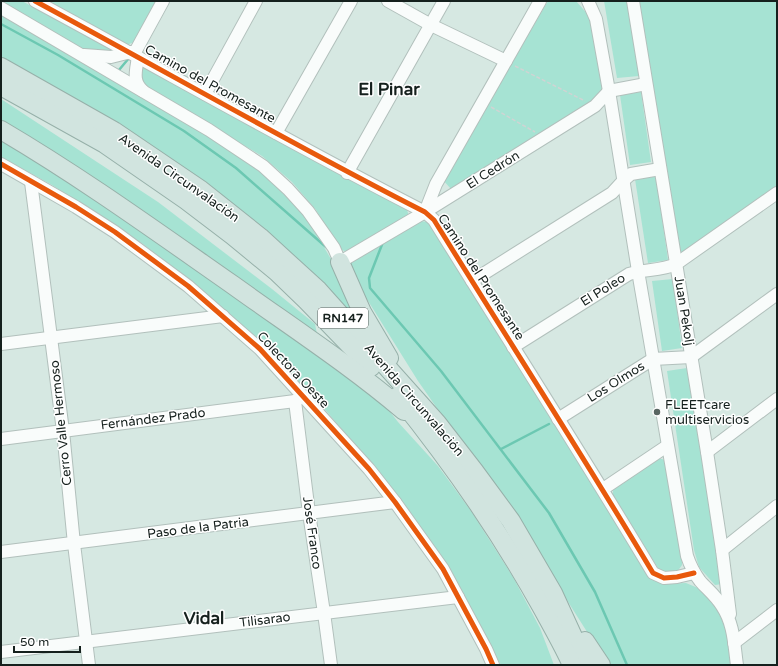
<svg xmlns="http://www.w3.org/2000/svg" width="778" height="666" font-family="'Varela Round',sans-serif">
	<rect width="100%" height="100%" fill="#d6e8e2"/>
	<g fill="#a6e3d3">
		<polygon points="1,1 22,1 112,50 112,54 89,54 1,3"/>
		<polygon points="43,1 158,1 135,42 129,44 121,44"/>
		<polygon points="548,1 576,1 591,18 604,84 600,97 451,189 443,180"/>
		<polygon points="604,1 627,1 639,76 617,78"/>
		<polygon points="638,1 777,1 777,186 690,252 680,254"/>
		<polygon points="1,14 208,135 258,167 308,220 338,271 386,362 1,59"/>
		<polygon points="144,66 407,210 409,216 351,250 344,251 338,247 316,210 292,182 262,156 142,85 141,68"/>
		<polygon points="641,92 651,162 630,165 620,95"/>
		<polygon points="1,99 158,202 272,289 315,324 317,334 1,121"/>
		<polygon points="1,138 48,167 283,328 384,404 398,422 438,466 471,511 513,577 540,628 554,665 501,665 485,636 383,478 328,413 269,351 207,295 143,244 52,185 1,157"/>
		<polygon points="656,176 668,260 648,263 635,179"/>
		<polygon points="420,221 428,222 654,579 663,584 686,583 698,588 711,600 725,623 732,665 608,665 527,537 418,381 350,272 349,264 352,261"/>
		<polygon points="673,279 682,348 662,351 652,281"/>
		<polygon points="687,368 722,584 715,585 699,567 694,550 667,371"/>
		<polygon points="658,459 662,459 666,461 682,556 682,565 677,572 667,573 660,571 613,496 613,491 615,486"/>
	</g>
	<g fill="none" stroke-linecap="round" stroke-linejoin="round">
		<g stroke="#6cc8b2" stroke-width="2.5">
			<polyline points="1,24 58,55 184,131 236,168 326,247"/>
			<polyline points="119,70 129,58"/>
			<polyline points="383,242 369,278 370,288 441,371 549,513 595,592 627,665"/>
			<polyline points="501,449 549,424"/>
		</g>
		<g stroke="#b2c0bc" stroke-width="14">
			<g id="minor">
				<path d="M35 1C165 71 293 145 425 212L434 220C507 338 582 454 653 573L664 578 677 577 694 573"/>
				<polyline points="388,1 431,25 506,61"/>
				<path d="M588 1 596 19 609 91 638 271 687 556C690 565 694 573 700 581 707 589 716 596 722 606 734 624 734 644 737 665"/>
				<polyline points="633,1 707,452 722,550 730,614"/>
				<polyline points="1,8 209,130 263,166 288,189 308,211 334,248 340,262 425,212 595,106 609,91 646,84"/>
				<polyline points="134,54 163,1"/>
				<polyline points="84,55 111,57 131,52"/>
				<path d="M138 57C136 71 132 81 143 91"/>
				<polyline points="205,94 256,1"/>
				<polyline points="276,133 351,1"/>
				<polyline points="1,164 76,207 115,232 188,286 260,349 369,469 395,502 443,569 486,649 493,665"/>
				<polyline points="347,173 444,1"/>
				<polyline points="31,182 63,431 74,544 89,665"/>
				<polyline points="425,212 436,184 540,1"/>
				<polyline points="472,281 612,193 623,181 631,174 660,169"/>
				<polyline points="1,344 223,316"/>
				<path d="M513 347 629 274C644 269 661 271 676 264L777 193"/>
				<polyline points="295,401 309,513 324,613 331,665"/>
				<polyline points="558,419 653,359 691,357 777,294"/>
				<polyline points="1,439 295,401 303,396"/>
				<polyline points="707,452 777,399"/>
				<polyline points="603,489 667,446"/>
				<polyline points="722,550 777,506"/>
				<polyline points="1,552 395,502"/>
				<polyline points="734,643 777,610"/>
				<polyline points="1,652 458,597"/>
			</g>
		</g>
		<g stroke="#96b0a9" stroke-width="20">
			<g id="highway">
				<polyline points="1,67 114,131 201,190 260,237 318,290 437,423 475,472 511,521 553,593 586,665"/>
				<polyline points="1,86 105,144 186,200 232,235 277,272 306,300 371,367"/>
				<path d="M1 130C81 177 157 232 233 285 290 326 350 365 404 411"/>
				<polyline points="340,262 362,312 389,358"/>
				<path d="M398 396C451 462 500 532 541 606 552 626 563 645 572 665"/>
				<polyline points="585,641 601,665"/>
			</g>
		</g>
		<g stroke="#cfd4d3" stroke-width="1.5" stroke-dasharray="4 2" stroke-linecap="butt">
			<polyline points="515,66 585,101"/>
			<polyline points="491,107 535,132"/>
		</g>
		<use href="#minor" stroke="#f9fcfb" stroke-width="12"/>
		<use href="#highway" stroke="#d1e4df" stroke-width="18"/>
		<g stroke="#fff" stroke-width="8">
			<g id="cycleway">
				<path d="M35 1C165 71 293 145 425 212L434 220C507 338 582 454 653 573L664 578 677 577 694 573"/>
				<polyline points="1,164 76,207 115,232 188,286 260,349 369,469 395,502 443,569 486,649 493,665"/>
			</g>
		</g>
		<use href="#cycleway" stroke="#e8590c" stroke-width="5"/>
	</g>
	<circle fill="#596662" stroke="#fff" stroke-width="1.5" cx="657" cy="412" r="4"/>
	<g text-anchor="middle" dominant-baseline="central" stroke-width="3" stroke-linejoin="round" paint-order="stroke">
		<rect fill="#fff" stroke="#5b6361" stroke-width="1" x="318" y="308" width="50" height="20" rx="3"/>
		<g font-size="12" font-weight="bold" fill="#15201d">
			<text x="343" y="318">RN147</text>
		</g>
		<g font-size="13" fill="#15201d" stroke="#fff">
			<text transform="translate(210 84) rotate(29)">Camino del Promesante</text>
			<text transform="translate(493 170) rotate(-32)">El Cedrón</text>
			<text transform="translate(179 178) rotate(35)">Avenida Circunvalación</text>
			<text transform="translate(481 277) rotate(57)">Camino del Promesante</text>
			<text transform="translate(603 290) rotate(-32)">El Poleo</text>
			<text transform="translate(684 311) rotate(81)">Juan Pekolj</text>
			<text transform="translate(293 370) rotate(47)">Colectora Oeste</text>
			<text transform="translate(616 382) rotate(-32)">Los Olmos</text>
			<text transform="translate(414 400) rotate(49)">Avenida Circunvalación</text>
			<text transform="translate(153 419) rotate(-7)">Fernández Prado</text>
			<text transform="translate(61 423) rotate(-96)">Cerro Valle Hermoso</text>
			<text transform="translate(198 528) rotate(-7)">Paso de la Patria</text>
			<text transform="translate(312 533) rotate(82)">José Franco</text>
			<text transform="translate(265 620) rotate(-7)">Tilisarao</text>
		</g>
		<g font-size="13" fill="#15201d" stroke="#fff" text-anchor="start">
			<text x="665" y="405">FLEETcare<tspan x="665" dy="15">multiservicios</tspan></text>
		</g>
		<g font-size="17" font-weight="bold" fill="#15201d" stroke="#fff">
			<text x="389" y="89">El Pinar</text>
			<text x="204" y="618">Vidal</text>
		</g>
	</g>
	<rect width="778" height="666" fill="none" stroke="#15201d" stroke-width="4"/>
	<path d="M14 646v6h66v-6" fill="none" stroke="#15201d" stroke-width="2"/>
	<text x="20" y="646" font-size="12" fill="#15201d" stroke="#ffffff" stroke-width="3" paint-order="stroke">50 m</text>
</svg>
